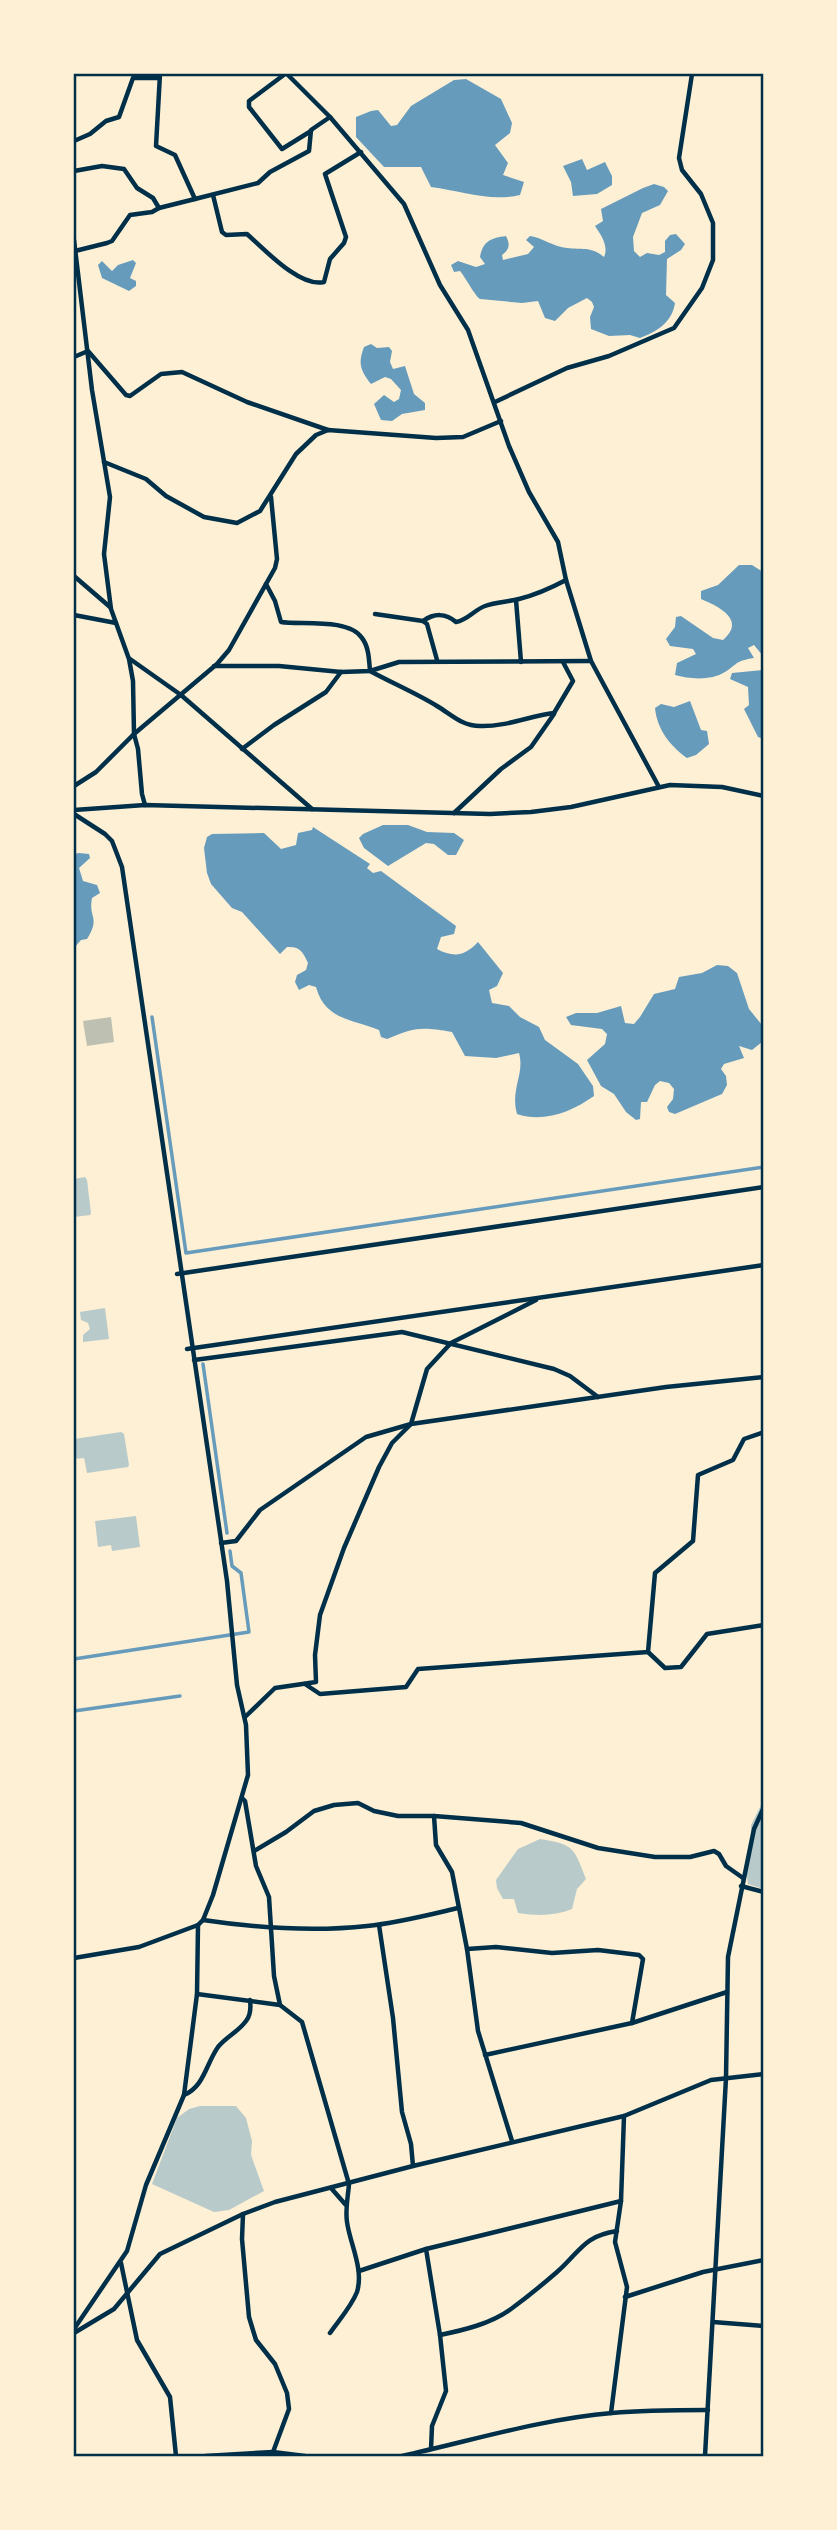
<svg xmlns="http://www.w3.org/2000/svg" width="837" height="2530" font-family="'Fira Sans Condensed',sans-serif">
	<rect width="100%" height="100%" fill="#fdf0d5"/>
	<g fill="#b9caca">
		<polygon points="85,1177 87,1180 91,1213 90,1215 74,1217 74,1179"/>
		<polygon points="105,1308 109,1339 83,1342 83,1335 90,1329 88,1323 81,1320 80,1312"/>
		<polygon points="121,1432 124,1434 129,1465 128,1467 87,1473 84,1458 74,1459 74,1439"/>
		<polygon points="136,1516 140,1547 112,1551 111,1545 98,1547 95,1521"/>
		<polygon points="763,1801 763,1889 748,1884 746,1869 752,1842 751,1825"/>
		<path d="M540 1839C574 1844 574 1848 586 1879L577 1889 572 1909C555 1916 537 1916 518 1913L514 1899H503L497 1888 496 1880 518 1849Z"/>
		<polygon points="200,2106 236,2106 246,2118 252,2141 251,2155 264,2191 229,2210 214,2212 152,2184 177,2118 189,2109"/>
	</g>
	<g fill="#669bbc">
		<path d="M466 79 501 99 512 123 510 133 495 145 508 163 503 175 524 182 520 195C489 202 462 191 431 187L421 167H384L356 137V117L371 111 378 110 391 126 397 125 411 106 454 80Z"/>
		<polygon points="582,159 587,170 605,162 612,176 612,185 597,194 573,196 571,182 563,166"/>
		<path d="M654 184 664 187 668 191 660 205 642 213 633 237 634 251 640 257 647 253 659 255 665 252V241L670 235 676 234 685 244 681 250 667 259 666 295 675 303C672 323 656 332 640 338L630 335 609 336 591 329 590 317 594 307 592 302 587 298 568 308 555 321 545 318 538 301 522 303 480 299C475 296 466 278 460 271L454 272 451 265 458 261 476 267 485 264 480 257C483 241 491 238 506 236 510 244 510 249 502 255L503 260 528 254 534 247 526 240 530 236C543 238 554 247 567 248 582 250 591 246 604 257 609 246 601 235 595 226L603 221 601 209 643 188Z"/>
		<polygon points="133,260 136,263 130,278 136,281 136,286 129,291 102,278 98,265 102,261 112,271 118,265"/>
		<path d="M371 344 377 348 389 347 392 351 390 362 393 369 405 366 414 394 425 403V410L402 414 392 421 381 420 374 404 384 395 394 402 399 399 401 390 391 379 385 377 371 384C360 370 358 363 364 347Z"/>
		<path d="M739 565H752L763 572V656L754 645 748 648 754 658C735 661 739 663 725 672 711 681 689 679 675 675L677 663 696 654 693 649 670 646 666 639 675 627 676 617 681 616 713 638 723 640C747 620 718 606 701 599V591L718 585Z"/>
		<polygon points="763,670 764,670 763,739 758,737 744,709 749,705 748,687 730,679 732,673"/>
		<path d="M690 701 701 730 707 731 709 744 696 755 687 758C670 746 657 729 655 708L661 704 674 707Z"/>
		<polygon points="383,825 408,825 427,832 454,833 464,840 456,855 448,855 434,844 426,843 388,866 364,848 359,838 363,834"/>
		<path d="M313 827 370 864 367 868 373 873 381 871 456 926 454 934 441 937 437 949C454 958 465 956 478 942L503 973 497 986 489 990 492 1003 509 1006 520 1017 539 1027 545 1040 578 1064 593 1086 594 1096C571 1112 544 1123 517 1114 510 1089 525 1074 519 1053L496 1058 465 1056 452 1032C421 1027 416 1027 387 1039L381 1037 379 1030C352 1019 325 1020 316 987L309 985 299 990 295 982 297 975 306 970 308 963C303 952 300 946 287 947L280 954 242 912 232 908 211 884 207 873 204 848 207 837 212 834 264 833 281 849 296 845 298 833 312 830Z"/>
		<path d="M79 853 89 854 90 858 79 868 83 881 97 885 100 893 92 898C88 918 101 917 87 939L81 940 74 948V854Z"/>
		<polygon points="717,965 728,966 737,973 749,1009 762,1025 762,1042 752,1050 739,1046 744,1058 724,1064 721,1069 726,1076 727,1085 722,1094 675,1114 669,1112 667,1107 673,1099 674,1089 669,1083 660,1081 655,1085 647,1102 641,1102 640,1119 636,1120 626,1112 614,1094 601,1086 587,1060 605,1044 607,1034 602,1029 571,1025 566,1017 576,1013 597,1013 621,1006 625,1023 634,1024 640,1017 654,994 675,989 679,977 702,973"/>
	</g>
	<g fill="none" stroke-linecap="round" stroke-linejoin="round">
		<g stroke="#669bbc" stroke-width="3.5">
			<polyline points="152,1017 186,1253 764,1167"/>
			<polyline points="203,1364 227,1533"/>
			<polyline points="74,1659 249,1632 241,1573 232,1566 230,1551"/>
			<polyline points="74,1711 180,1696"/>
		</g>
	</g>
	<polygon fill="#bec0b2" points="111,1017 114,1042 87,1046 83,1021"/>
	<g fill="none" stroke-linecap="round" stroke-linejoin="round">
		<g stroke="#003049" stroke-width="4.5">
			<polyline points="285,74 249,101 249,107 282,149 311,131"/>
			<polyline points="287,74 330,117 404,204 440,285 468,330 509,446 529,492 558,542 566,580 591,661 659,787"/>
			<polyline points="74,141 90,134 106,121 119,117 133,78 159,78"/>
			<polyline points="74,171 102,166 124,169 137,188 153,198 159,208 195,199 175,155 156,146 160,74"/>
			<path d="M213 195 222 232 226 235 247 234C264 249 300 288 324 282L330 259 344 243 346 237 325 174 361 152"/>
			<polyline points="195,199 258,183 270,172 309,151 311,130 330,117"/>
			<polyline points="74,240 92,390 110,497 104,554 111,609 129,659 133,681 134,734 138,749 142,794 145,805"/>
			<polyline points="75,251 107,243 112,241 130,215 152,212 159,208"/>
			<polyline points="74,357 88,351 126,395 130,396 161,374 182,372 247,402 328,430"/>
			<polyline points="495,402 567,368 609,356 674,328 702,288 713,260 713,223 701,194 682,170 679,158 692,74"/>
			<polyline points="104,462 146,479 166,496 204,517 237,523 260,511 296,454 316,435 328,430 436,438 463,437 501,421"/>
			<polyline points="74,576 110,607"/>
			<path d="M266 584 275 601 281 622C302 625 349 618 362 638 369 647 369 660 370 671 392 683 416 693 437 706 452 715 462 726 480 726 505 727 530 716 554 713L573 681 563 662"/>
			<polyline points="516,600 521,662"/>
			<polyline points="375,614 423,621 427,624 437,660"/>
			<polyline points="74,615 116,623"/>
			<path d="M423 621C434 613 446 613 456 622 468 620 474 610 485 606 496 602 507 602 519 599 535 595 551 588 566 580"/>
			<polyline points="130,659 181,695 312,809"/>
			<polyline points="214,666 279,666 341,672 370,671 399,662 591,661"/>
			<polyline points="242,749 274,725 326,692 341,672"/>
			<polyline points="74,786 96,772 134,734 217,664 229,650 275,568 277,559 271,497"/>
			<polyline points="74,810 145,805 490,814 531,812 571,807 670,785 722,787 764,796"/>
			<polyline points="454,813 501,769 531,747 554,714"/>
			<polyline points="74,814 105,834 112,841 122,867 227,1581 237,1685 246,1725 248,1775 213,1895 203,1920 198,1925 139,1947 74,1958"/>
			<polyline points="177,1274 764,1187"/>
			<polyline points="187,1349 764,1265"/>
			<polyline points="194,1360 402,1332 554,1369 570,1376 598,1397"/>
			<polyline points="221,1543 236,1541 260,1510 366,1437 411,1424 666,1387 764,1377"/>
			<polyline points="648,1652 665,1668 681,1667 707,1634 764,1625"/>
			<polyline points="305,1684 320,1694 406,1687 418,1669 648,1652 655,1573 693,1541 698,1475 733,1460 744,1439 764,1432"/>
			<polyline points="245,1717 275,1688 316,1682 315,1655 320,1615 344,1548 379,1467 392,1443 411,1424 427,1369 451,1343 536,1300"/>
			<polyline points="242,1798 245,1801 256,1866 269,1897 274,1976 280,2005"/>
			<polyline points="434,1816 436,1845 452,1872 467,1949 478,2031 512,2141"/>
			<polyline points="254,1851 286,1832 314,1811 334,1805 358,1803 374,1811 398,1816 434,1816 521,1823 598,1848 655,1857 690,1857 714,1851 719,1854 726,1866 743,1878"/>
			<polyline points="741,1886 764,1892"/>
			<path d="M203 1920C257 1928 313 1932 367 1926 397 1923 428 1915 458 1908"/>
			<polyline points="379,1925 393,2018 402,2112 411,2144 413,2166"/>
			<polyline points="467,1949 496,1947 552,1953 598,1950 639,1955 643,1959 632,2023"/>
			<path d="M197 1994 280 2005 302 2022 349 2184C348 2197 345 2209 347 2222 350 2244 364 2269 357 2292 351 2307 339 2320 330 2333"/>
			<polyline points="485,2055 632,2023 727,1992"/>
			<path d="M184 2095C204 2087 206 2064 218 2047 226 2037 238 2032 246 2021 251 2015 251 2008 250 2000"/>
			<polyline points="331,2188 345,2204"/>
			<polyline points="243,2214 242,2239 249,2317 256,2340 275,2364 287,2393 289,2409 273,2452"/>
			<polyline points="426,2249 440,2335 446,2391 432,2426 431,2449"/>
			<polyline points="121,2263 137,2340 170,2397 176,2456"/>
			<polyline points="359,2271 426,2249 621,2201"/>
			<polyline points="625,2297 703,2272 764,2260"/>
			<polyline points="713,2322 764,2326"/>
			<polyline points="74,2329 127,2251 146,2185 184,2095 197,1994 198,1925"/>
			<polyline points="74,2333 114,2309 160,2254 243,2214 275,2202 413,2166 624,2116 711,2080 764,2074"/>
			<path d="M440 2335C464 2330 490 2324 511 2309 526 2298 542 2285 557 2272 580 2252 583 2236 617 2231"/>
			<polyline points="611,2413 627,2287 615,2242 621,2201 624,2116"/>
			<polyline points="205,2456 273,2452 305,2456"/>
			<path d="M402 2456C471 2441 541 2419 612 2413 644 2410 676 2410 708 2410"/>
			<polyline points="705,2456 726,2078 728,1957 754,1829 764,1807"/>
		</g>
	</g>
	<rect width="837" height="2530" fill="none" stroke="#fdf0d5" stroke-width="150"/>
	<rect x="75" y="75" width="687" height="2380" fill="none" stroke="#003049" stroke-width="2.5"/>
</svg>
